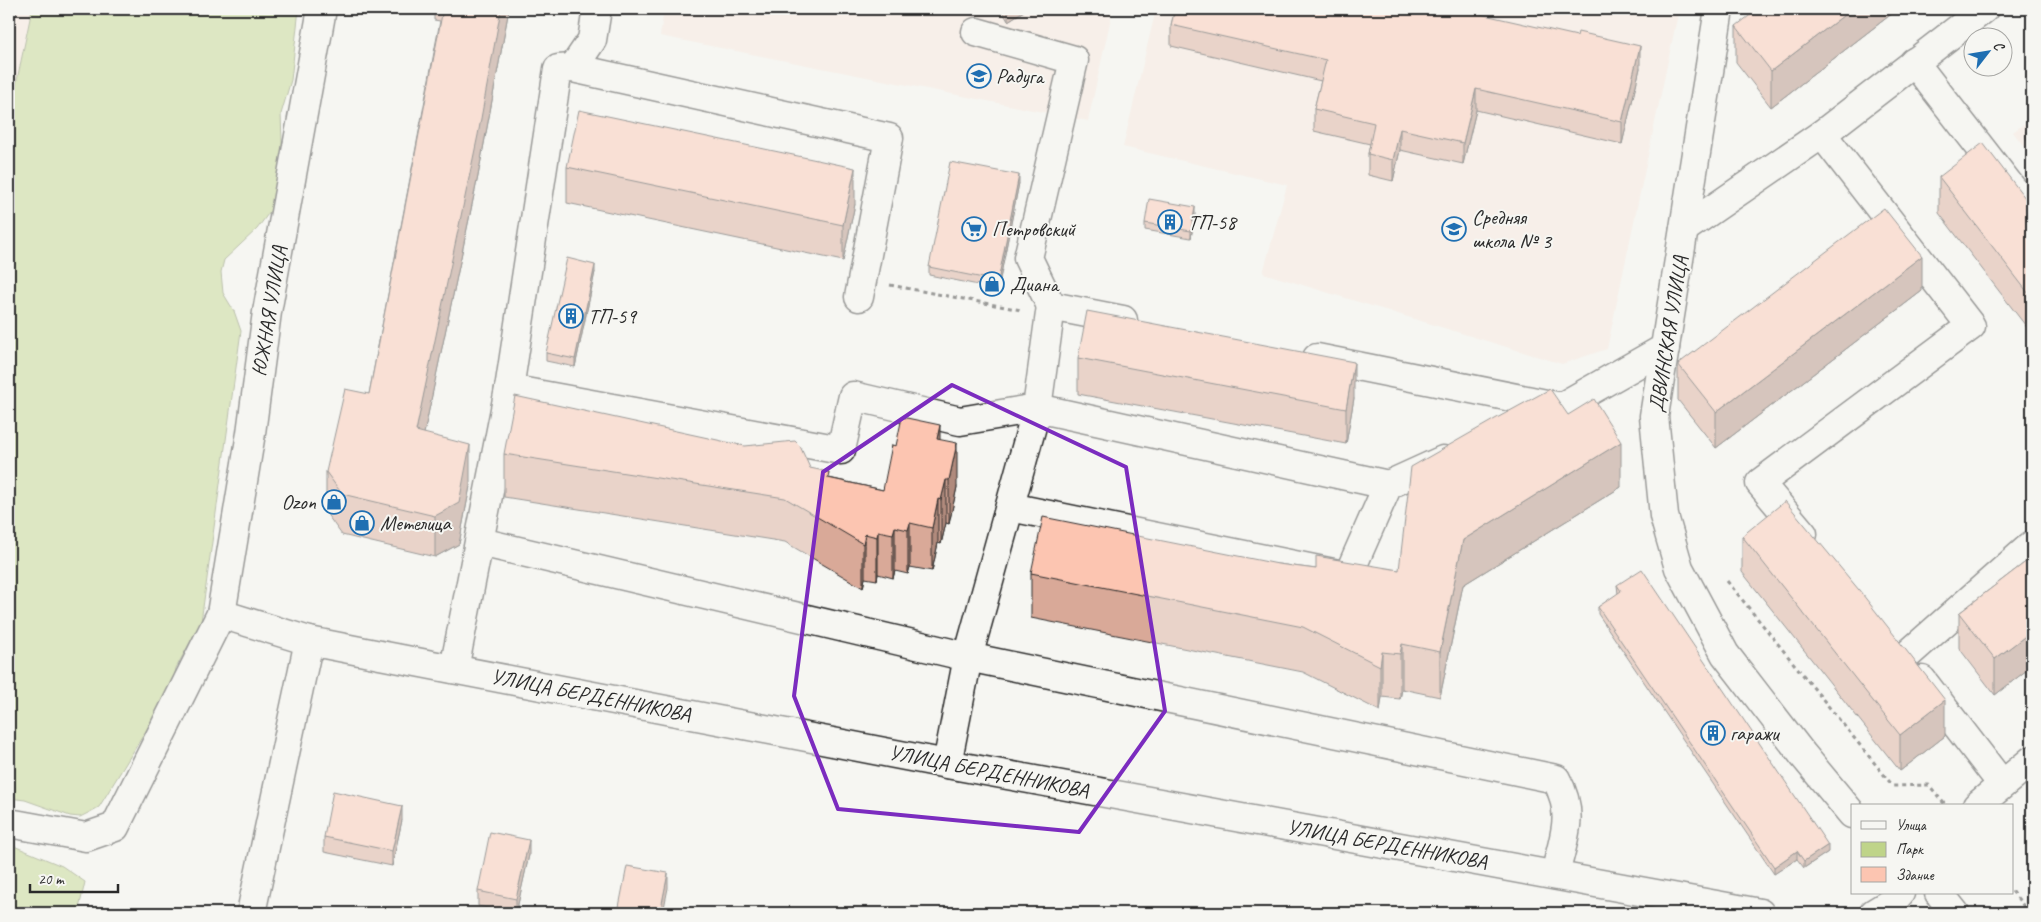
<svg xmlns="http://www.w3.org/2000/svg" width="2041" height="922" font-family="Caveat,sans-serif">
	<rect width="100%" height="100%" fill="#f6f6f2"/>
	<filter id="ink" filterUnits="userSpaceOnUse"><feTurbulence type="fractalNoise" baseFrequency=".02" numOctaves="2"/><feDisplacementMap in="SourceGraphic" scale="10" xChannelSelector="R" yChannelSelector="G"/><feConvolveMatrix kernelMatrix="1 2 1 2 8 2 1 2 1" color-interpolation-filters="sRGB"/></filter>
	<g filter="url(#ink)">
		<g fill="#f8e7de">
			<polygon points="9,9 32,9 9,118"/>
			<polygon points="664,9 1113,9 1088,121 660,36"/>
			<polygon points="1156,9 1679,9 1607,349 1562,364 1263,273 1287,185 1123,147"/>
			<polygon points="2032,118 2032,157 2013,132"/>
		</g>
		<g fill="#bfd489" stroke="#75805a">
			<polygon points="32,9 299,9 291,80 281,114 283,169 276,203 257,229 224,260 221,272 223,293 234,311 241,331 201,622 176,668 174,678 160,708 99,807 90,812 80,817 70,816 25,800 9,798 9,546 13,507 9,497 9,118"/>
			<polygon points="9,844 62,866 85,882 78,913 9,913"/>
		</g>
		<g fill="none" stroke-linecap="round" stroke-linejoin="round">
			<g stroke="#2b2b2b" stroke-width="31">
				<g id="minor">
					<polyline points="1719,9 1654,416 1664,516 1679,568 1725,654 1803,755 1852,814"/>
					<polyline points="976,32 1074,60 1028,258 1051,306"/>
					<polyline points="1914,62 2032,214"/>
					<polyline points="573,68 592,40 597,9"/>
					<polyline points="1684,229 1822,134 1984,9"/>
					<polyline points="1317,358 1561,407"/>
					<polyline points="509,389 841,450 853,396 960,421 1037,408 1388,485 1443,460"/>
					<polyline points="1528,422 1561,407 1665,348"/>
					<polyline points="1010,507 1348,576 1388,485"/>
					<polyline points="1803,534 1760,483 1971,326 1822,134"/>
					<path d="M480 542 968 657 1556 779C1576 815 1563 838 1555 875"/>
					<polyline points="221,614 309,641 380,655 947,764 1760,913"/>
					<polyline points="1905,657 2032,545"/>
					<polyline points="454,669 509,389 558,69 573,68 889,138 859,297"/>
					<polyline points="1922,680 2002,784"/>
					<polyline points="947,764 968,657 1037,408 1051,306 1123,320"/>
					<polyline points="1977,806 2032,760"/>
					<polyline points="9,823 86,837 115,827 221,614 251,433 267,312 322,9"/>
					<polyline points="1939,893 1955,913"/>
					<polyline points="251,913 309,641"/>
					<polyline points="1874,913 1892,902 1900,893"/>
				</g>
			</g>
			<g stroke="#2b2b2b" stroke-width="3" stroke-dasharray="4 4" stroke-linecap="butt">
				<polyline points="890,285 1021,310"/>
				<polyline points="1727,581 1893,786 1929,785 1946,806"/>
				<polyline points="2012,891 2029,913"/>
			</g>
			<use href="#minor" stroke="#f6f6f2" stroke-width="28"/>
		</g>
		<g fill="#d9a998" stroke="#2b2b2b">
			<polygon points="434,9 509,9 478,176 424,433 470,486 459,544 435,557 342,535 326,513 326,472 369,394 440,21 434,20"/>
			<polygon points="1001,9 1027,9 1008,21"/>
			<polygon points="1175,9 1472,9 1471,12 1640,68 1622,144 1476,110 1463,164 1400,150 1393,181 1368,175 1368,154 1370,144 1314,131 1314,109 1321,81 1171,46 1171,25"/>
			<polygon points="1898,9 1771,107 1736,62 1736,26"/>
			<polygon points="2032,126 2032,146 2026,138 2026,131"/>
			<polygon points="567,167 855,204 843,261 567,203"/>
			<polygon points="1939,177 2032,207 2032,334 1939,213"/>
			<polygon points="1019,183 998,289 929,275 929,267"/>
			<polygon points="1195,215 1191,238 1145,230 1145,223"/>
			<polygon points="595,272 575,367 546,361 546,353"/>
			<polygon points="1922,291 1716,448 1678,400 1678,364"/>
			<polygon points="1078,358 1354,398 1346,444 1078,394"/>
			<polygon points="1568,415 1621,487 1463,585 1440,697 1402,689 1400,699 1382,697 1380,711 1303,672 1031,618 1031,573 1278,564 1316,569 1399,570"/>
			<polygon points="940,440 957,487 949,524 946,523 941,544 938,543 932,571 910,567 908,574 895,571 893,578 878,574 877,580 865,578 863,588 785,542 504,497 504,454 810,468 829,478 883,490"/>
			<polygon points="1742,536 1945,736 1900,771 1742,572"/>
			<polygon points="2032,557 2032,666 1995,695 1959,648 1959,613"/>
			<polygon points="1617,585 1828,852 1804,868 1797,859 1774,874 1598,614 1598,607 1618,594"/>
			<polygon points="402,820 392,866 324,852 324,837"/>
			<polygon points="529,855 516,913 513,913 478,906 478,891"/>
		</g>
		<g fill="#b08a7c" stroke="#2b2b2b">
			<polygon points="16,9 17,9 9,49 9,42"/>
			<polygon points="501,9 509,9 478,176 416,472 416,431"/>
			<polygon points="1008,9 1027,9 1008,21"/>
			<polygon points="1467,9 1472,9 1467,32"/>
			<polygon points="1852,9 1898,9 1771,107 1771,71"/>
			<polygon points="1640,46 1640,68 1622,144 1622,122"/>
			<polygon points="1476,89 1476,110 1463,164 1463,143"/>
			<polygon points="1400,129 1400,150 1393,181 1393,160"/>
			<polygon points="855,168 855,204 843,261 843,225"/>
			<polygon points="1019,175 1019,183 998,289 998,281"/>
			<polygon points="1195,207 1195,215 1191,238 1191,231"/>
			<polygon points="1922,256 1922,291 1716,448 1716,412"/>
			<polygon points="595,265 595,272 575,367 575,359"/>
			<polygon points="1354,362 1354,398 1346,444 1346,409"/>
			<polygon points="940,425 940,469 937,439"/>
			<polygon points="1621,442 1621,487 1463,585 1440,697 1440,652 1463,540"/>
			<polygon points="957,443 957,487 949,524 949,480"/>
			<polygon points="470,445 470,486 459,544 435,557 435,516"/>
			<polygon points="946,480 946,523 941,544 941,500"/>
			<polygon points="938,499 938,543 932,571 932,528"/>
			<polygon points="910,523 910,567 908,574 908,530"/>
			<polygon points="895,527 895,571 893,578 893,534"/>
			<polygon points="878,531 878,574 877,580 877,537"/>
			<polygon points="865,534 865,578 863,588 863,544"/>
			<polygon points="2032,631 2032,666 1995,695 1995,659"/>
			<polygon points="1402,644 1402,689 1400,699 1400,654"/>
			<polygon points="1382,652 1382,697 1380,711 1380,666"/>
			<polygon points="1945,700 1945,736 1900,771 1900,735"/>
			<polygon points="402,806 402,820 392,866 392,851"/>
			<polygon points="529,840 529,855 516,913 516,899"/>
			<polygon points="1828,845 1828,852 1804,868 1804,861"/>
			<polygon points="1797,851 1797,859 1774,874 1774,867"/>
			<polygon points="668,873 668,888 663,913 660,913"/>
		</g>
		<g fill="#fcc5b1" stroke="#2b2b2b">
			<polygon points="9,9 16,9 9,42"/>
			<polygon points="443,9 501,9 478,135 416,431 470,445 459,503 435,516 342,494 326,472 345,389 369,394"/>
			<polygon points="1175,9 1467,9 1467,11 1577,36 1578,32 1640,46 1622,122 1476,89 1463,143 1400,129 1393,160 1368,154 1374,123 1314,109 1326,60 1171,25"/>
			<polygon points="1758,9 1852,9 1771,71 1736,26"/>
			<polygon points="579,110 855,168 843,225 567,167"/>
			<polygon points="2032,126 2032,139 2026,131"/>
			<polygon points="1983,143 2032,207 2032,298 1939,177"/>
			<polygon points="950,162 1019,175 998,281 929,267"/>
			<polygon points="1149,199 1195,207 1191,231 1145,223"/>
			<polygon points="1884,208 1922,256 1716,412 1678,364"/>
			<polygon points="567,258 595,265 575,359 546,353"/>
			<polygon points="1087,311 1354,362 1346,409 1078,358"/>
			<polygon points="1550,389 1568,415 1594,399 1621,442 1463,540 1440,652 1402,644 1400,654 1382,652 1380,666 1303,627 1031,573 1043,517 1278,564 1316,569 1316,556 1399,570 1411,467 1495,419"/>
			<polygon points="515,396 745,446 795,441 800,446 810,468 829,472 828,478 883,490 892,445 896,446 902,417 940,425 937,439 957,443 949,480 946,480 941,500 938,499 932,528 910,523 908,530 895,527 893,534 878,531 877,537 865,534 863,544 785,498 504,454"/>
			<polygon points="1785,501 1859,590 1945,700 1900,735 1742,536"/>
			<polygon points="2032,557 2032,631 1995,659 1959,613"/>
			<polygon points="1642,569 1828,845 1804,861 1797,851 1774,867 1598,607 1621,591 1617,585"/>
			<polygon points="333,791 402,806 392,851 324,837"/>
			<polygon points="490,832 529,840 516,899 478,891"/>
			<polygon points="627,866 668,873 660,913 624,913 618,912"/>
		</g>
	</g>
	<path d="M0 0H2041V922H0ZM952 385 1126 467 1165 711 1079 832 838 809 794 696 823 472Z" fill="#f6f6f2" fill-opacity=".55" fill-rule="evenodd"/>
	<path fill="none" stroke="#7b2cbf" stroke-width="4" stroke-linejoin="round" d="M952 385 1126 467 1165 711 1079 832 838 809 794 696 823 472Z"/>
	<defs>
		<g id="school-ring" transform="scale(1.25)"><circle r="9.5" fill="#f6f6f2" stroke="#1f6fb2" stroke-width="1.5"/><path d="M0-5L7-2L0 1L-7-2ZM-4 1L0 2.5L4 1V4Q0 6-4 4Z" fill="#1f6fb2"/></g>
		<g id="building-ring" transform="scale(1.25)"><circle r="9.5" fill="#f6f6f2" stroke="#1f6fb2" stroke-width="1.5"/><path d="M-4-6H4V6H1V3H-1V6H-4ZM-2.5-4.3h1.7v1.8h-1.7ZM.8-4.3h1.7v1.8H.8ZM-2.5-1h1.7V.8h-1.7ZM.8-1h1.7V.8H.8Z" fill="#1f6fb2"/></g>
		<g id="supermarket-ring" transform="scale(1.25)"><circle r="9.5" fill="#f6f6f2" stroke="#1f6fb2" stroke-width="1.5"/><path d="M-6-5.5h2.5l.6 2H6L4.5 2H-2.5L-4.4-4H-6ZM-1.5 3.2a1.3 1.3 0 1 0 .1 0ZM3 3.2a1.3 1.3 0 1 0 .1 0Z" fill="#1f6fb2"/></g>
		<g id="shop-ring" transform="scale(1.25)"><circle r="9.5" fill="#f6f6f2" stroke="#1f6fb2" stroke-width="1.5"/><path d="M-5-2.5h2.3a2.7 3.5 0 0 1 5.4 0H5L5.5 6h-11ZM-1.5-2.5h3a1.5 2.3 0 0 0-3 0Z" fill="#1f6fb2"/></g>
	</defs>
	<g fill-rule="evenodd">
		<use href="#school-ring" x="979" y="76"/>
		<use href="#building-ring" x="1170" y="222"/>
		<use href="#supermarket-ring" x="974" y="229"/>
		<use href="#school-ring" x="1454" y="229"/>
		<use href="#shop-ring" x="992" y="284"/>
		<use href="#building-ring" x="571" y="316"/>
		<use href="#shop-ring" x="334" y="502"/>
		<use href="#shop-ring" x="362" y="523"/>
		<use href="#building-ring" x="1713" y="733"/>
	</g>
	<g text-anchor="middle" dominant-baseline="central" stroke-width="4" stroke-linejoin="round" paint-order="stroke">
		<g font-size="21" fill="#2b2b2b" stroke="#f6f6f2" text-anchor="start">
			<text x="996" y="76">Радуга</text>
			<text x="1472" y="217">Средняя<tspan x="1472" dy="24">школа № 3</tspan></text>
			<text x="1188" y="222">ТП-58</text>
			<text x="992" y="229">Петровский</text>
			<text x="1010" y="284">Диана</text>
			<text x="588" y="316">ТП-59</text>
			<text x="316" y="502" text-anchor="end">Ozon</text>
			<text x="380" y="523">Метелица</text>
			<text x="1730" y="733">гаражи</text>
		</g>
		<g font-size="21" fill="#2b2b2b" stroke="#f6f6f2">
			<text transform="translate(269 311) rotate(-81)">ЮЖНАЯ УЛИЦА</text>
			<text transform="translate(1668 334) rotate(-81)">ДВИНСКАЯ УЛИЦА</text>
			<text transform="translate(591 695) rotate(11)">УЛИЦА БЕРДЕННИКОВА</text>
			<text transform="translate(989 771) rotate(11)">УЛИЦА БЕРДЕННИКОВА</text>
			<text transform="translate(1387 844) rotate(10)">УЛИЦА БЕРДЕННИКОВА</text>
		</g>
	</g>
	<rect width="2041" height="922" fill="none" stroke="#f6f6f2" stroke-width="30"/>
	<rect x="15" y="15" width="2011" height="892" fill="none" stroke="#2b2b2b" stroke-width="2" filter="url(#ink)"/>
	<rect x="1851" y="804" width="162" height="90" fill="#f6f6f2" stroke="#a5a5a2"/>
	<rect x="1861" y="821" width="25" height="8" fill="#f6f6f2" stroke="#a5a5a2"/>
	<text x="1896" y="830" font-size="15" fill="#2b2b2b">Улица</text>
	<rect x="1861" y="842" width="25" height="15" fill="#bfd489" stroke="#a5a5a2"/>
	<text x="1896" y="854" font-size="15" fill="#2b2b2b">Парк</text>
	<rect x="1861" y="867" width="25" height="15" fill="#fcc5b1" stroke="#a5a5a2"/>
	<text x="1896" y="880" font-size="15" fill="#2b2b2b">Здание</text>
	<g transform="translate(1988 52) rotate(59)"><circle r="24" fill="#f6f6f2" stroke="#a5a5a2"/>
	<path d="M0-4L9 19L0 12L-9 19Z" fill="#1f6fb2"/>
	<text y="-8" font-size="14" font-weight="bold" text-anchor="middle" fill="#2b2b2b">С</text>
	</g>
	<path d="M30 884v8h88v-8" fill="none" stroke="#2b2b2b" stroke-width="2.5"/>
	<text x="38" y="884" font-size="15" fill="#2b2b2b" stroke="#f6f6f2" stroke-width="4" paint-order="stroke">20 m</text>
</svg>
